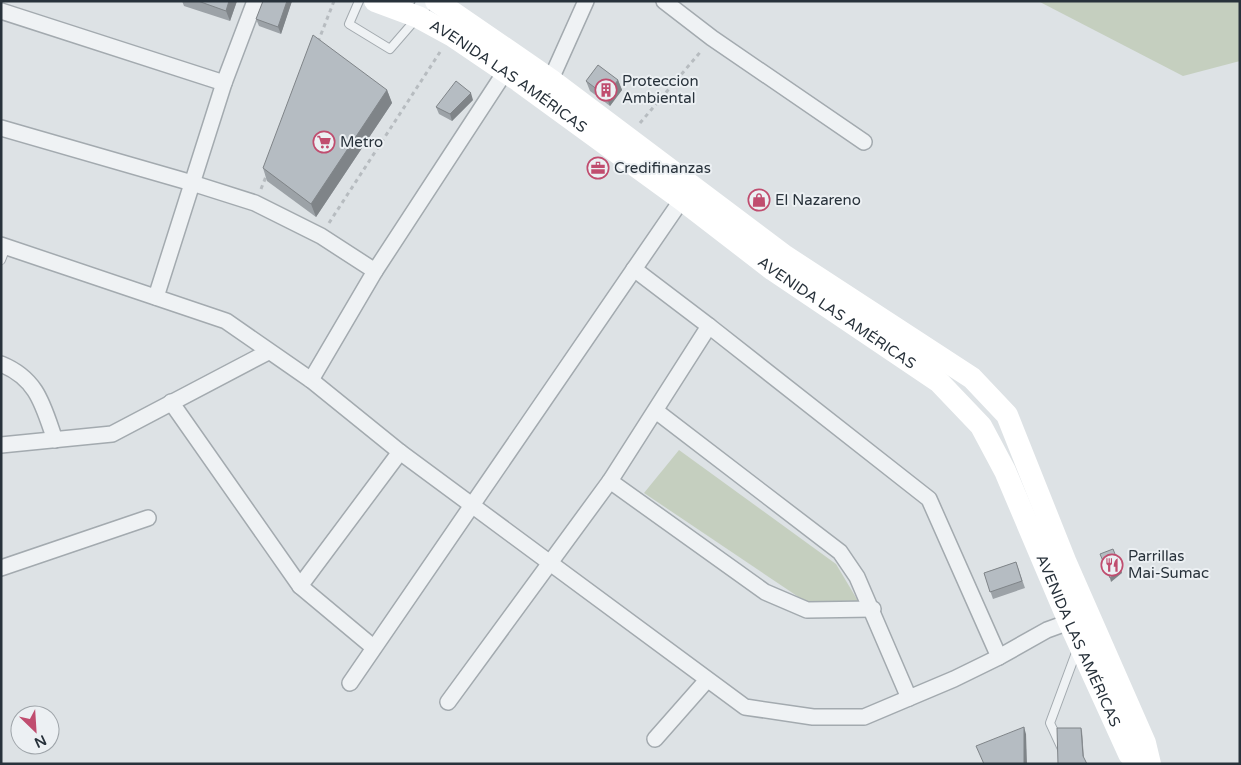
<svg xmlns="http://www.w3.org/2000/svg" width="1241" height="765" font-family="'Varela Round',sans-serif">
	<rect width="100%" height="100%" fill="#dde2e5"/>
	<g fill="#c5cfbf">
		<polygon points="1038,1 1240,1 1240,61 1183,76"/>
		<polygon points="679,450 836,564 861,606 809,604 644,493"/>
	</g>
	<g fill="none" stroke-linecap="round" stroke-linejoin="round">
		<g stroke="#a3aaaf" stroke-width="10">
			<g id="lane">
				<polyline points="359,1 349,24 390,49 416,19"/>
				<polyline points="1,260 6,247"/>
				<polyline points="1069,764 1050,723 1077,650"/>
			</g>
		</g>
		<g stroke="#a3aaaf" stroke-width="18">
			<g id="street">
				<polyline points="664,1 712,38 864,142"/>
				<polyline points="1,11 224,83"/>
				<polyline points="418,17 424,1"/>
				<polyline points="547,88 586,1"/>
				<polyline points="1,128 192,183 255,203 321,236 375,271"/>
				<polyline points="1,245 226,321 311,380 400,452 745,707 813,717 864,717 954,679 999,657 1047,630 1069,622"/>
				<polyline points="156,297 224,83 255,1"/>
				<polyline points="709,326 929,499 999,657"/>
				<path d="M1 364C38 379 43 406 55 440"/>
				<polyline points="311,380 375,271 505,72"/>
				<polyline points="171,402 300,586 373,647"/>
				<polyline points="656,411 840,552 857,577 909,698"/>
				<polyline points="1,445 112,434 268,352"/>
				<polyline points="610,481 765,592 807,610 873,609"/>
				<polyline points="1,568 148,518"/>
				<polyline points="300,586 400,452"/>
				<polyline points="350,683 687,192"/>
				<polyline points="448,702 610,481 709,326 634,269"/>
				<polyline points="655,739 707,680"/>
			</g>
		</g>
		<g stroke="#b7bcc0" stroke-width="3" stroke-dasharray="4 4" stroke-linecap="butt">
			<polyline points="318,42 334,1"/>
			<polyline points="640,123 702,50"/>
			<polyline points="261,189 267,174"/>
			<polyline points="329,223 440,52"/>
		</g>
		<use href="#lane" stroke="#eff2f4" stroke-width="8"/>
		<use href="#street" stroke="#eff2f4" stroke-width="15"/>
		<g stroke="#fff" stroke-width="22">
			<path id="s1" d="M375 1 418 17 451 35 519 81 681 199 773 270 939 382 981 426 1005 471 1069 622 1129 754 1138 764"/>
			<polyline points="436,1 551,80 785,256 972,378 1007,415 1066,563 1145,743 1150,764"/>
		</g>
	</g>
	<g fill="#9ca2a7">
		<polygon points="182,1 237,1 230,21 184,6"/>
		<polygon points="292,1 281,34 259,26 256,19"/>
		<polygon points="618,80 622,90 610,106 590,91 586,81"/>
		<polygon points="387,90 392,103 316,217 267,181 263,168"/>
		<polygon points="473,100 452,121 439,114 436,107"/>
		<polygon points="1016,562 1025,588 993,599 984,573"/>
	</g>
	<g fill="#7f8488">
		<polygon points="229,1 237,1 230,21 226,11"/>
		<polygon points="287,1 292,1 281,34 278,27"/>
		<polygon points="618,80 622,90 610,106 606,96"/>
		<polygon points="387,90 392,103 316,217 311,204"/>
		<polygon points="471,93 473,100 452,121 450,114"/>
		<polygon points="1121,569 1122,573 1111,582 1110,578"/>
		<polygon points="1024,727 1026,734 1027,764 1024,764"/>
		<polygon points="1081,728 1082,731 1084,760 1083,756"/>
	</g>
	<g fill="#b5bcc2" stroke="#7f8488">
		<polygon points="198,1 229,1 226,11"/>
		<polygon points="263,1 287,1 278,27 256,19"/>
		<polygon points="313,35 387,90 311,204 263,168"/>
		<polygon points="598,65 618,80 606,96 586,81"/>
		<polygon points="456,81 471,93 450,114 436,107"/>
		<polygon points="1113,549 1121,569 1110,578 1100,554"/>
		<polygon points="1016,562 1022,581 990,592 984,573"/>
		<polygon points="1024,727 1024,764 984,764 976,746"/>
		<polygon points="1057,728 1081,728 1083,756 1087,764 1058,764"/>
	</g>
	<defs>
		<g id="building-ring" transform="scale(1.125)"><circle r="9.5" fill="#ecf0f3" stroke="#c04d6f" stroke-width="1.5"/><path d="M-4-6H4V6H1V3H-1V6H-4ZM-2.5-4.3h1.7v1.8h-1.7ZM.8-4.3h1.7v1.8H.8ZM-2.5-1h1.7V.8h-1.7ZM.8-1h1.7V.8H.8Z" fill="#c04d6f"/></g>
		<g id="supermarket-ring" transform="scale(1.125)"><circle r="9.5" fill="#ecf0f3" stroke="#c04d6f" stroke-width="1.5"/><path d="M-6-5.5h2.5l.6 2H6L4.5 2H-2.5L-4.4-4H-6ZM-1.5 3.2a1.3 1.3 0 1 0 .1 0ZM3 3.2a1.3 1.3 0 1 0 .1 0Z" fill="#c04d6f"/></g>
		<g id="office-ring" transform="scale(1.125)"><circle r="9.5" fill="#ecf0f3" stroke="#c04d6f" stroke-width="1.5"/><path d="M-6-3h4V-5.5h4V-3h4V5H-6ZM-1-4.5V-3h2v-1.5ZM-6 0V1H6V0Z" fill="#c04d6f"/></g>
		<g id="shop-ring" transform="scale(1.125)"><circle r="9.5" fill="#ecf0f3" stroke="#c04d6f" stroke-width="1.5"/><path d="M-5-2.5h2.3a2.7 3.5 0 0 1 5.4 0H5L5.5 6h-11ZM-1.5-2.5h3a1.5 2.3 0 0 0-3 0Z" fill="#c04d6f"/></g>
		<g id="restaurant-ring" transform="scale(1.125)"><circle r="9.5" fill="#ecf0f3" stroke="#c04d6f" stroke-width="1.5"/><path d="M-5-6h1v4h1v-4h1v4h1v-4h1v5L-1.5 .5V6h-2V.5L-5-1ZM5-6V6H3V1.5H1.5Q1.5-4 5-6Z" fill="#c04d6f"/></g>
	</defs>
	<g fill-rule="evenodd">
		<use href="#building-ring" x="606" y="90"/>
		<use href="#supermarket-ring" x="324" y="142"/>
		<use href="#office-ring" x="598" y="168"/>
		<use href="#shop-ring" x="759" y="200"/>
		<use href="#restaurant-ring" x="1112" y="565"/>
	</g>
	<g text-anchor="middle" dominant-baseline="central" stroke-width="4" stroke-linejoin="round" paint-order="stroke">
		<g font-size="15" fill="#28323b" stroke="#ecf0f3">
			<text stroke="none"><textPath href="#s1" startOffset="154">AVENIDA LAS AMÉRICAS</textPath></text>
			<text stroke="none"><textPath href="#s1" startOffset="559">AVENIDA LAS AMÉRICAS</textPath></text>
			<text stroke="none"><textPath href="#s1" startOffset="979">AVENIDA LAS AMÉRICAS</textPath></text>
		</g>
		<g font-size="15" fill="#28323b" stroke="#ecf0f3" text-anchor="start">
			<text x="622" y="81">Proteccion<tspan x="622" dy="17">Ambiental</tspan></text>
			<text x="340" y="142">Metro</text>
			<text x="614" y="168">Credifinanzas</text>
			<text x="775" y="200">El Nazareno</text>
			<text x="1128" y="556">Parrillas<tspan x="1128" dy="17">Mai-Sumac</tspan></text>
		</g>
	</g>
	<rect width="1241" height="765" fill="none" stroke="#28323b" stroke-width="5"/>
	<g transform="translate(35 730) rotate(155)"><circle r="24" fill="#ecf0f3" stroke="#9ea4a9"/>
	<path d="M0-4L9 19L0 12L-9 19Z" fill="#c04d6f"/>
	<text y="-8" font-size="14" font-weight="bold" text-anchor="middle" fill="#28323b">N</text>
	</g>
</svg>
